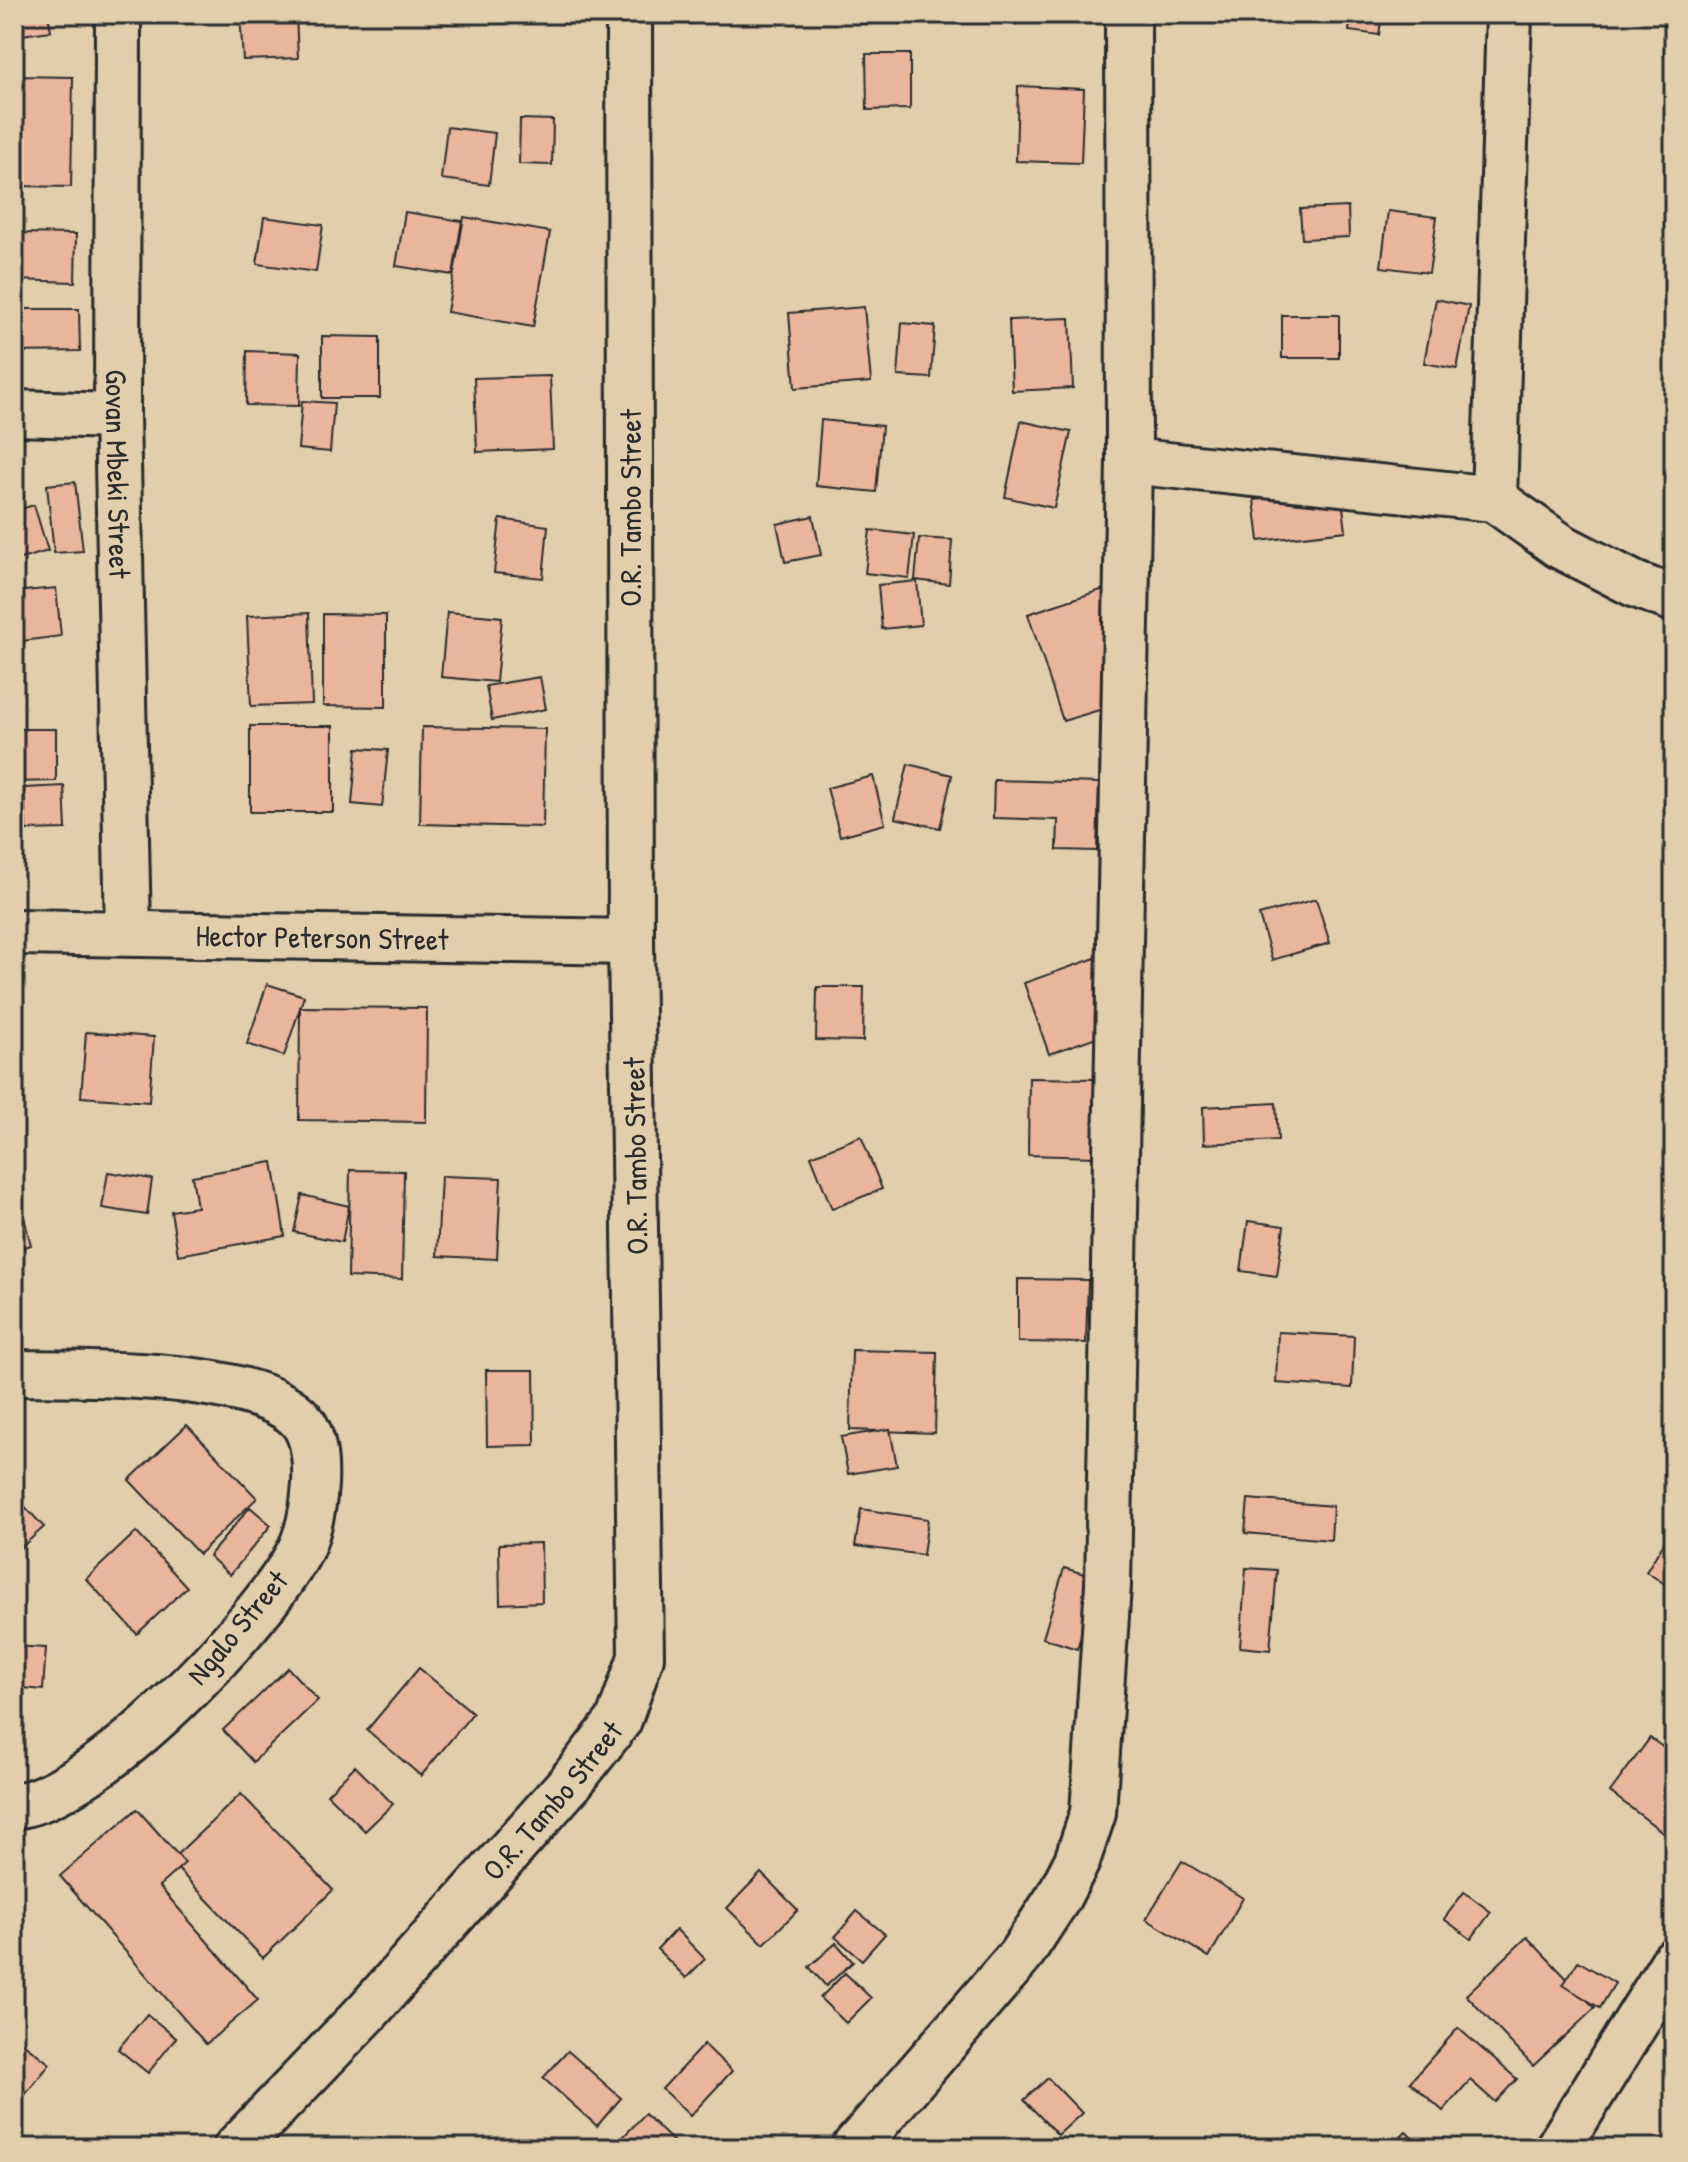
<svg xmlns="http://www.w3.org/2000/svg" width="1688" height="2162" font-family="'Patrick Hand',sans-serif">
	<rect width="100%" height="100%" fill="#e2cdac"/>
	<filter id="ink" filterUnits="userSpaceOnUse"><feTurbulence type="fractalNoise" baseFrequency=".0125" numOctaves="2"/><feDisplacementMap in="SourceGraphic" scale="16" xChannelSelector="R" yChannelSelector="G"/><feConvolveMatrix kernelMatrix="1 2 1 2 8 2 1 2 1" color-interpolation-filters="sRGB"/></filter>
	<g filter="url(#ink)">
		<g fill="#e9b59c" stroke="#2b2b2b" stroke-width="2">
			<polygon points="14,14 48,14 51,31 14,36"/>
			<polygon points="240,14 296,14 298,58 243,60"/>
			<polygon points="440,14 495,14 495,16 441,21"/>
			<polygon points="1351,14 1382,14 1379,35 1349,31"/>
			<polygon points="1666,14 1674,14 1674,57 1664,56"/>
			<polygon points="866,54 910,54 910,109 867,110"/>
			<polygon points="14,76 73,77 71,187 14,186"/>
			<polygon points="1018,86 1084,89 1081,163 1016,161"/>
			<polygon points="520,119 553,120 552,165 519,164"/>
			<polygon points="447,127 495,133 489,185 441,179"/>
			<polygon points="1348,207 1349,237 1302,239 1300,209"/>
			<polygon points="1388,211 1437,217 1429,273 1381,267"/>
			<polygon points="405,212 462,221 453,275 396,266"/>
			<polygon points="264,217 323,225 316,272 257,264"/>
			<polygon points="464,217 550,232 533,327 447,312"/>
			<polygon points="14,233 76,234 75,282 14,280"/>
			<polygon points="1436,299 1469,306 1457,369 1424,363"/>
			<polygon points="864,307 871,382 795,388 789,313"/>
			<polygon points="14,309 79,309 80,351 14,352"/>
			<rect x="1282" y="315" width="57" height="43"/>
			<polygon points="1070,318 1073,388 1012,391 1009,320"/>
			<polygon points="902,323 935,326 931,378 898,376"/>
			<polygon points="322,336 380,337 380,398 322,398"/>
			<polygon points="247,351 300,353 299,406 246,405"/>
			<polygon points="550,376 553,449 477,452 474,378"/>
			<polygon points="302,401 334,403 330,452 298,449"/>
			<polygon points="821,420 882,426 876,492 816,486"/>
			<polygon points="1021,421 1071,432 1054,508 1005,497"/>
			<polygon points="75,482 83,551 54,553 47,485"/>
			<polygon points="1341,491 1346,531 1259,541 1254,500"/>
			<polygon points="34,505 48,551 14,561 14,511"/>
			<polygon points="813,516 821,555 785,562 777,524"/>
			<polygon points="500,519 548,526 543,578 494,573"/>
			<polygon points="870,530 914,535 909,578 865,573"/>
			<polygon points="919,538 952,540 949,584 915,580"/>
			<polygon points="917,581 921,625 882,629 878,585"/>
			<polygon points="1110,587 1145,696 1063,721 1028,614"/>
			<polygon points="56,588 61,636 14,642 14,592"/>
			<polygon points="447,612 502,617 496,682 441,677"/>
			<polygon points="309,613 312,704 251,706 247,616"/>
			<polygon points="323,614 386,615 386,707 323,706"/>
			<polygon points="540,677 546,709 492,720 486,686"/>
			<rect x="250" y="726" width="83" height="86"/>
			<polygon points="422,727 545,729 543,827 420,824"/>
			<polygon points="14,729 56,729 56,781 14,782"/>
			<polygon points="357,748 388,750 382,807 352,804"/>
			<polygon points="908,764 952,775 940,828 895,818"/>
			<polygon points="873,776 885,824 840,836 827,788"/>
			<polygon points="994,780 1099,783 1097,851 1057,850 1058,820 993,818"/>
			<polygon points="64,786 66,829 26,830 24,788"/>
			<polygon points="1316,899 1330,943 1272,960 1259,915"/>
			<polygon points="1101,956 1127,1026 1049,1054 1024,983"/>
			<polygon points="267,984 304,996 284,1056 247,1044"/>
			<polygon points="817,987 864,987 863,1041 816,1040"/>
			<polygon points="300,1007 427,1008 426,1122 299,1120"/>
			<polygon points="86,1032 154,1037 149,1102 81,1097"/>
			<polygon points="1029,1078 1097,1079 1095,1157 1028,1155"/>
			<polygon points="1276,1103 1278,1140 1204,1144 1203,1107"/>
			<polygon points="861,1136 882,1189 832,1209 811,1156"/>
			<polygon points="273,1162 285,1236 178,1255 171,1211 197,1207 192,1176"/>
			<polygon points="350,1170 404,1171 402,1279 348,1277"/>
			<polygon points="108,1172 152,1179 147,1215 102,1208"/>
			<polygon points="441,1176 501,1178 497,1259 437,1256"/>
			<polygon points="14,1178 31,1245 14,1250"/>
			<polygon points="302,1195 349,1206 342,1242 294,1232"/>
			<polygon points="1248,1221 1284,1226 1277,1276 1241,1271"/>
			<polygon points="1018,1279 1088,1280 1086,1343 1018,1342"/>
			<polygon points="1278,1332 1354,1336 1352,1388 1276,1383"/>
			<polygon points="852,1350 937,1352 935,1433 850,1430"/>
			<polygon points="486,1370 534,1370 535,1445 487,1446"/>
			<polygon points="187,1425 257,1498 199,1554 129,1480"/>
			<polygon points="890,1429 897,1466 848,1474 841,1437"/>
			<polygon points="14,1495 44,1527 14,1554"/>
			<polygon points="1248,1499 1333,1506 1331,1540 1245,1533"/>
			<polygon points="250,1507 271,1525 230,1575 209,1556"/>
			<polygon points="861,1509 928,1519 923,1555 855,1546"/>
			<polygon points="136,1532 187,1587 137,1634 86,1579"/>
			<polygon points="1669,1534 1674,1537 1673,1589 1646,1572"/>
			<polygon points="541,1543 542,1602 500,1604 499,1544"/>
			<polygon points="1064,1568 1098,1578 1077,1649 1043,1638"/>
			<polygon points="1246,1568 1277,1570 1270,1650 1240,1647"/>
			<polygon points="14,1646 46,1648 43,1690 14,1687"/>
			<polygon points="288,1668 318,1700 253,1762 223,1730"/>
			<polygon points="419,1668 473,1713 421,1776 367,1730"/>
			<polygon points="1650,1738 1674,1755 1674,1828 1668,1836 1610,1792"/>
			<polygon points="355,1766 393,1804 365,1831 327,1794"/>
			<polygon points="241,1794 333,1890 263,1958 170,1861"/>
			<polygon points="137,1809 185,1863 159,1886 258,2000 206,2044 60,1876"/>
			<polygon points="1182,1861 1243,1898 1209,1957 1146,1919"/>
			<polygon points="761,1873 798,1910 764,1944 727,1908"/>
			<polygon points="1464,1892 1491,1912 1471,1939 1444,1919"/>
			<polygon points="857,1911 885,1934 862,1960 835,1937"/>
			<polygon points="676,1929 705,1959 686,1978 657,1949"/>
			<polygon points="1527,1937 1595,2008 1533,2066 1466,1995"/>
			<polygon points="836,1943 853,1962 826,1986 809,1967"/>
			<polygon points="1578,1961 1615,1983 1600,2008 1563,1985"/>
			<polygon points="845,1973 871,1998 846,2023 820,1998"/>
			<polygon points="147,2014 176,2038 148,2073 118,2049"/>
			<polygon points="1458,2028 1517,2079 1495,2102 1470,2080 1443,2111 1410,2082"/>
			<polygon points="19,2040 50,2064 16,2106 14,2046"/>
			<polygon points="704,2044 732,2071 690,2116 662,2089"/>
			<polygon points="568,2051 621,2098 597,2126 543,2078"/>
			<polygon points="1048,2078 1082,2113 1058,2135 1024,2100"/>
			<polygon points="645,2114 680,2148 632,2148 622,2138"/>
			<polygon points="1406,2132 1422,2148 1390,2148"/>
			<polygon points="534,2139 544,2148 526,2148"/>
		</g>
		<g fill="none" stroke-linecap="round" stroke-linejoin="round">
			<g stroke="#2b2b2b" stroke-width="50">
				<g id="minor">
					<path id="s1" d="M118 14 117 416 128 932"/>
					<polyline points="14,413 117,416"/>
					<polyline points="1129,461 1494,499 1560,546 1634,584 1674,599"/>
					<polyline points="1494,499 1509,14"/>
					<path id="s2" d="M14 932 631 942"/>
					<path d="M14 1373C81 1374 256 1369 301 1420 325 1448 315 1523 298 1554 259 1625 96 1798 14 1806"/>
					<polyline points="854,2148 1020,1956 1058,1898 1077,1861 1093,1813 1108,1585 1129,461 1128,14"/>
					<polyline points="1558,2148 1674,1961"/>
				</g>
			</g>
			<g stroke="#2b2b2b" stroke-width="50">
				<g id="tertiary">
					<path id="s3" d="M236 2148 367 2012 570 1783 619 1720 641 1657 631 942 629 14"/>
				</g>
			</g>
			<use href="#minor" stroke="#e2cdac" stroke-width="44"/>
			<use href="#tertiary" stroke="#e2cdac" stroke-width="44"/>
		</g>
	</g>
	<g text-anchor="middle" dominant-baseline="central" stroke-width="8" stroke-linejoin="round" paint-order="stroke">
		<g font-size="30" fill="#2b2b2b" stroke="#e2cdac">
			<text stroke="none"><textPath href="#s1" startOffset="460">Govan Mbeki Street</textPath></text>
			<text transform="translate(630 508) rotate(-90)">O.R. Tambo Street</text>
			<text stroke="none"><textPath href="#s2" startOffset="308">Hector Peterson Street</textPath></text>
			<text transform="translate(635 1156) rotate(-91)">O.R. Tambo Street</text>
			<text transform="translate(237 1627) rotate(-50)">Ngalo Street</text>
			<text stroke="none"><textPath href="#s3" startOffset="470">O.R. Tambo Street</textPath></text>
		</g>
	</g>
	<rect width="1688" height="2162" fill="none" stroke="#e2cdac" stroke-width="48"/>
	<rect x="24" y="24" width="1640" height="2114" fill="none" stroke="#2b2b2b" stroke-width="3" filter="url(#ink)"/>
</svg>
